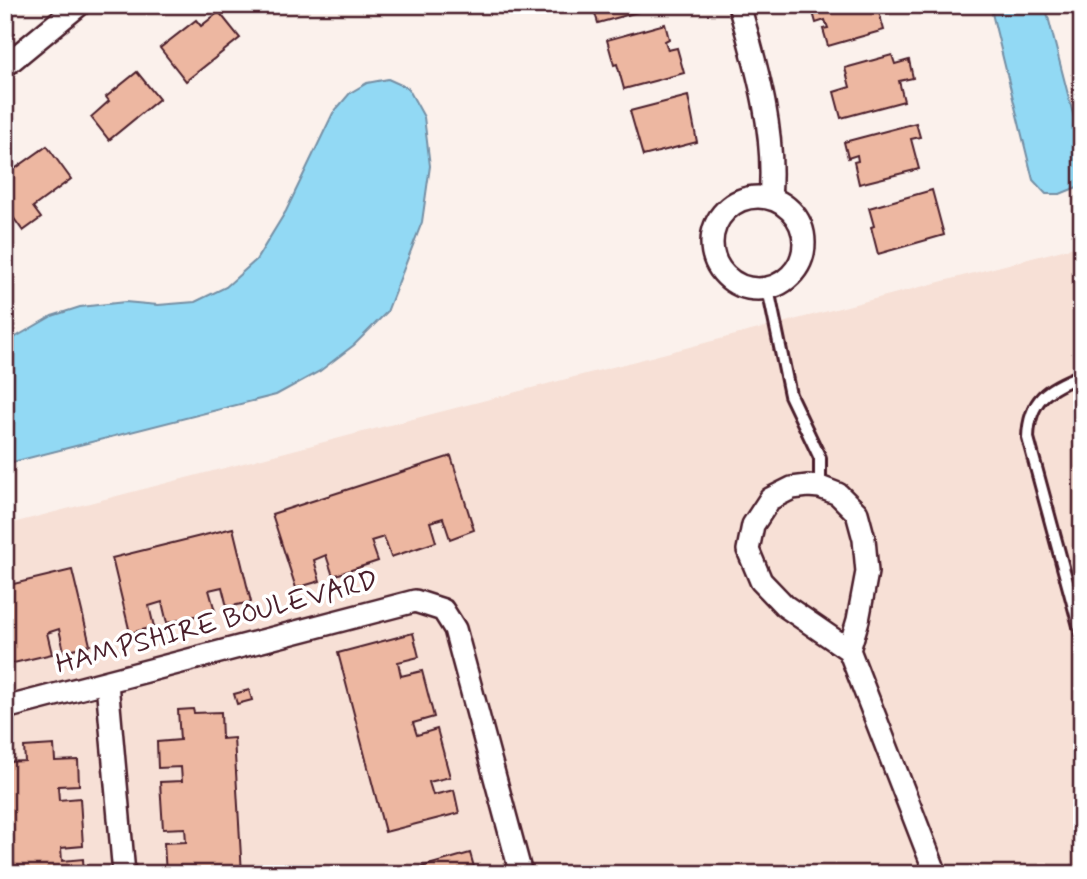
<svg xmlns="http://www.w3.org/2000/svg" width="1087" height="879" font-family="Mynerve,sans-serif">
	<rect width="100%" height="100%" fill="#fbf1ec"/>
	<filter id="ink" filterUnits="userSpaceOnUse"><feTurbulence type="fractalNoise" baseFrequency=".0143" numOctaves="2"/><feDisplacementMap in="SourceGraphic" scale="14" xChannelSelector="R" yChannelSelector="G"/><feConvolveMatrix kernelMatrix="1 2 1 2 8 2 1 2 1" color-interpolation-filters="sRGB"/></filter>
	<g filter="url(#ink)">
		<polygon fill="#f7e0d6" points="1082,245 1082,874 5,874 5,525"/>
		<g fill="#92d9f4" stroke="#758fa4" stroke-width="2">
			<polygon points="990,5 1045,5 1082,149 1082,185 1060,194 1046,194 1033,180"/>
			<polygon points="388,79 408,88 424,117 430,166 422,222 387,312 354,345 320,371 276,395 5,464 5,346 14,338 52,316 80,307 125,302 158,305 195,302 226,287 256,260 286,211 333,113 350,93 367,83"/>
		</g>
		<g fill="#edb7a1" stroke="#4a1f2b" stroke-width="2">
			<polygon points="597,5 656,5 656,7 598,23 594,10 598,9"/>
			<polygon points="811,5 877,5 884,30 828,46 823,29 828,28 825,20 816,23"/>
			<polygon points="219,12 240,38 186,81 160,48 196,20 201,26"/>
			<polygon points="665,24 669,39 665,41 668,50 677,48 684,73 624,89 617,64 614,65 607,40"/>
			<polygon points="892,55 895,64 909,60 913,78 899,81 904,101 841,118 834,92 850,87 845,68"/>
			<polygon points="137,72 159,99 109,140 91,117 109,101 106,97"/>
			<polygon points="688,96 697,142 643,156 630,111"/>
			<polygon points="916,123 920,137 911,139 919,169 859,184 854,162 858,161 857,155 848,158 844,142"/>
			<polygon points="47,146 71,179 33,207 41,218 23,231 5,206 5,184 13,178 9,173"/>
			<polygon points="932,190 944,235 878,254 871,227 874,226 869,208"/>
			<polygon points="451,456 474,530 450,539 443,518 430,522 436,542 391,557 384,537 371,541 378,561 333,576 326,555 314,560 320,581 296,588 272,514"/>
			<polygon points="233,528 251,602 227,607 222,587 209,590 215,611 167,623 162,602 149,606 154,627 130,633 112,558"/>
			<polygon points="72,570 90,645 64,651 59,629 47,633 52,654 5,665 5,586"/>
			<polygon points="413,633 419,657 398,662 401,676 422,671 434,717 413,723 417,735 437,729 450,777 429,782 433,795 454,790 459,813 385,832 338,653"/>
			<polygon points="249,690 252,700 237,704 234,694"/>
			<polygon points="193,709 194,713 221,712 222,739 234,738 242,874 166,874 164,843 186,842 185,828 163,829 160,782 182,781 181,767 158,768 157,742 180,740 178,710"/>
			<polygon points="54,745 55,761 78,760 79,785 58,786 59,800 80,798 83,846 61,848 62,861 83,859 84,874 7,874 5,762 25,761 24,747"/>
			<polygon points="470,853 476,874 397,874"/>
		</g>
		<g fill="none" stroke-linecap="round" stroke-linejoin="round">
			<g stroke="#4a1f2b" stroke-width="16">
				<g id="service">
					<polyline points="768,289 790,395 820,458 820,487"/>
					<path d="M1082 375C1048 388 1029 399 1028 438L1082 637"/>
				</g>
			</g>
			<g stroke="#4a1f2b" stroke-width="26">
				<g id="minor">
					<path d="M739 5C757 68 776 132 770 198"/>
					<polyline points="5,66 79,5"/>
					<circle cx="758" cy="243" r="46"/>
					<polyline points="849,650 858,620 867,572 864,539 857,513 838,494 820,487 808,486 792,488 770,499 753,525 748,550 761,581 785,606 849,650 936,874"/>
					<polyline points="107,683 124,874"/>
					<polyline points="5,708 415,601 443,610 455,629 521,874"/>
				</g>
			</g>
			<use href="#service" stroke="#fff" stroke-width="10"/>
			<use href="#minor" stroke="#fff" stroke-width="21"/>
		</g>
	</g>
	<g text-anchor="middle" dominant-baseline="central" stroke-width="7" stroke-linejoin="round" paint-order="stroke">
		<g font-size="28" fill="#4a1f2b" stroke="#fff">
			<text transform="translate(217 623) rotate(-15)">HAMPSHIRE BOULEVARD</text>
		</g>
	</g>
	<rect width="1087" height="879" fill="none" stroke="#fff" stroke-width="28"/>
	<rect x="14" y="14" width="1059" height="851" fill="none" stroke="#4a1f2b" stroke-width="2.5" filter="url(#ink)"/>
</svg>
